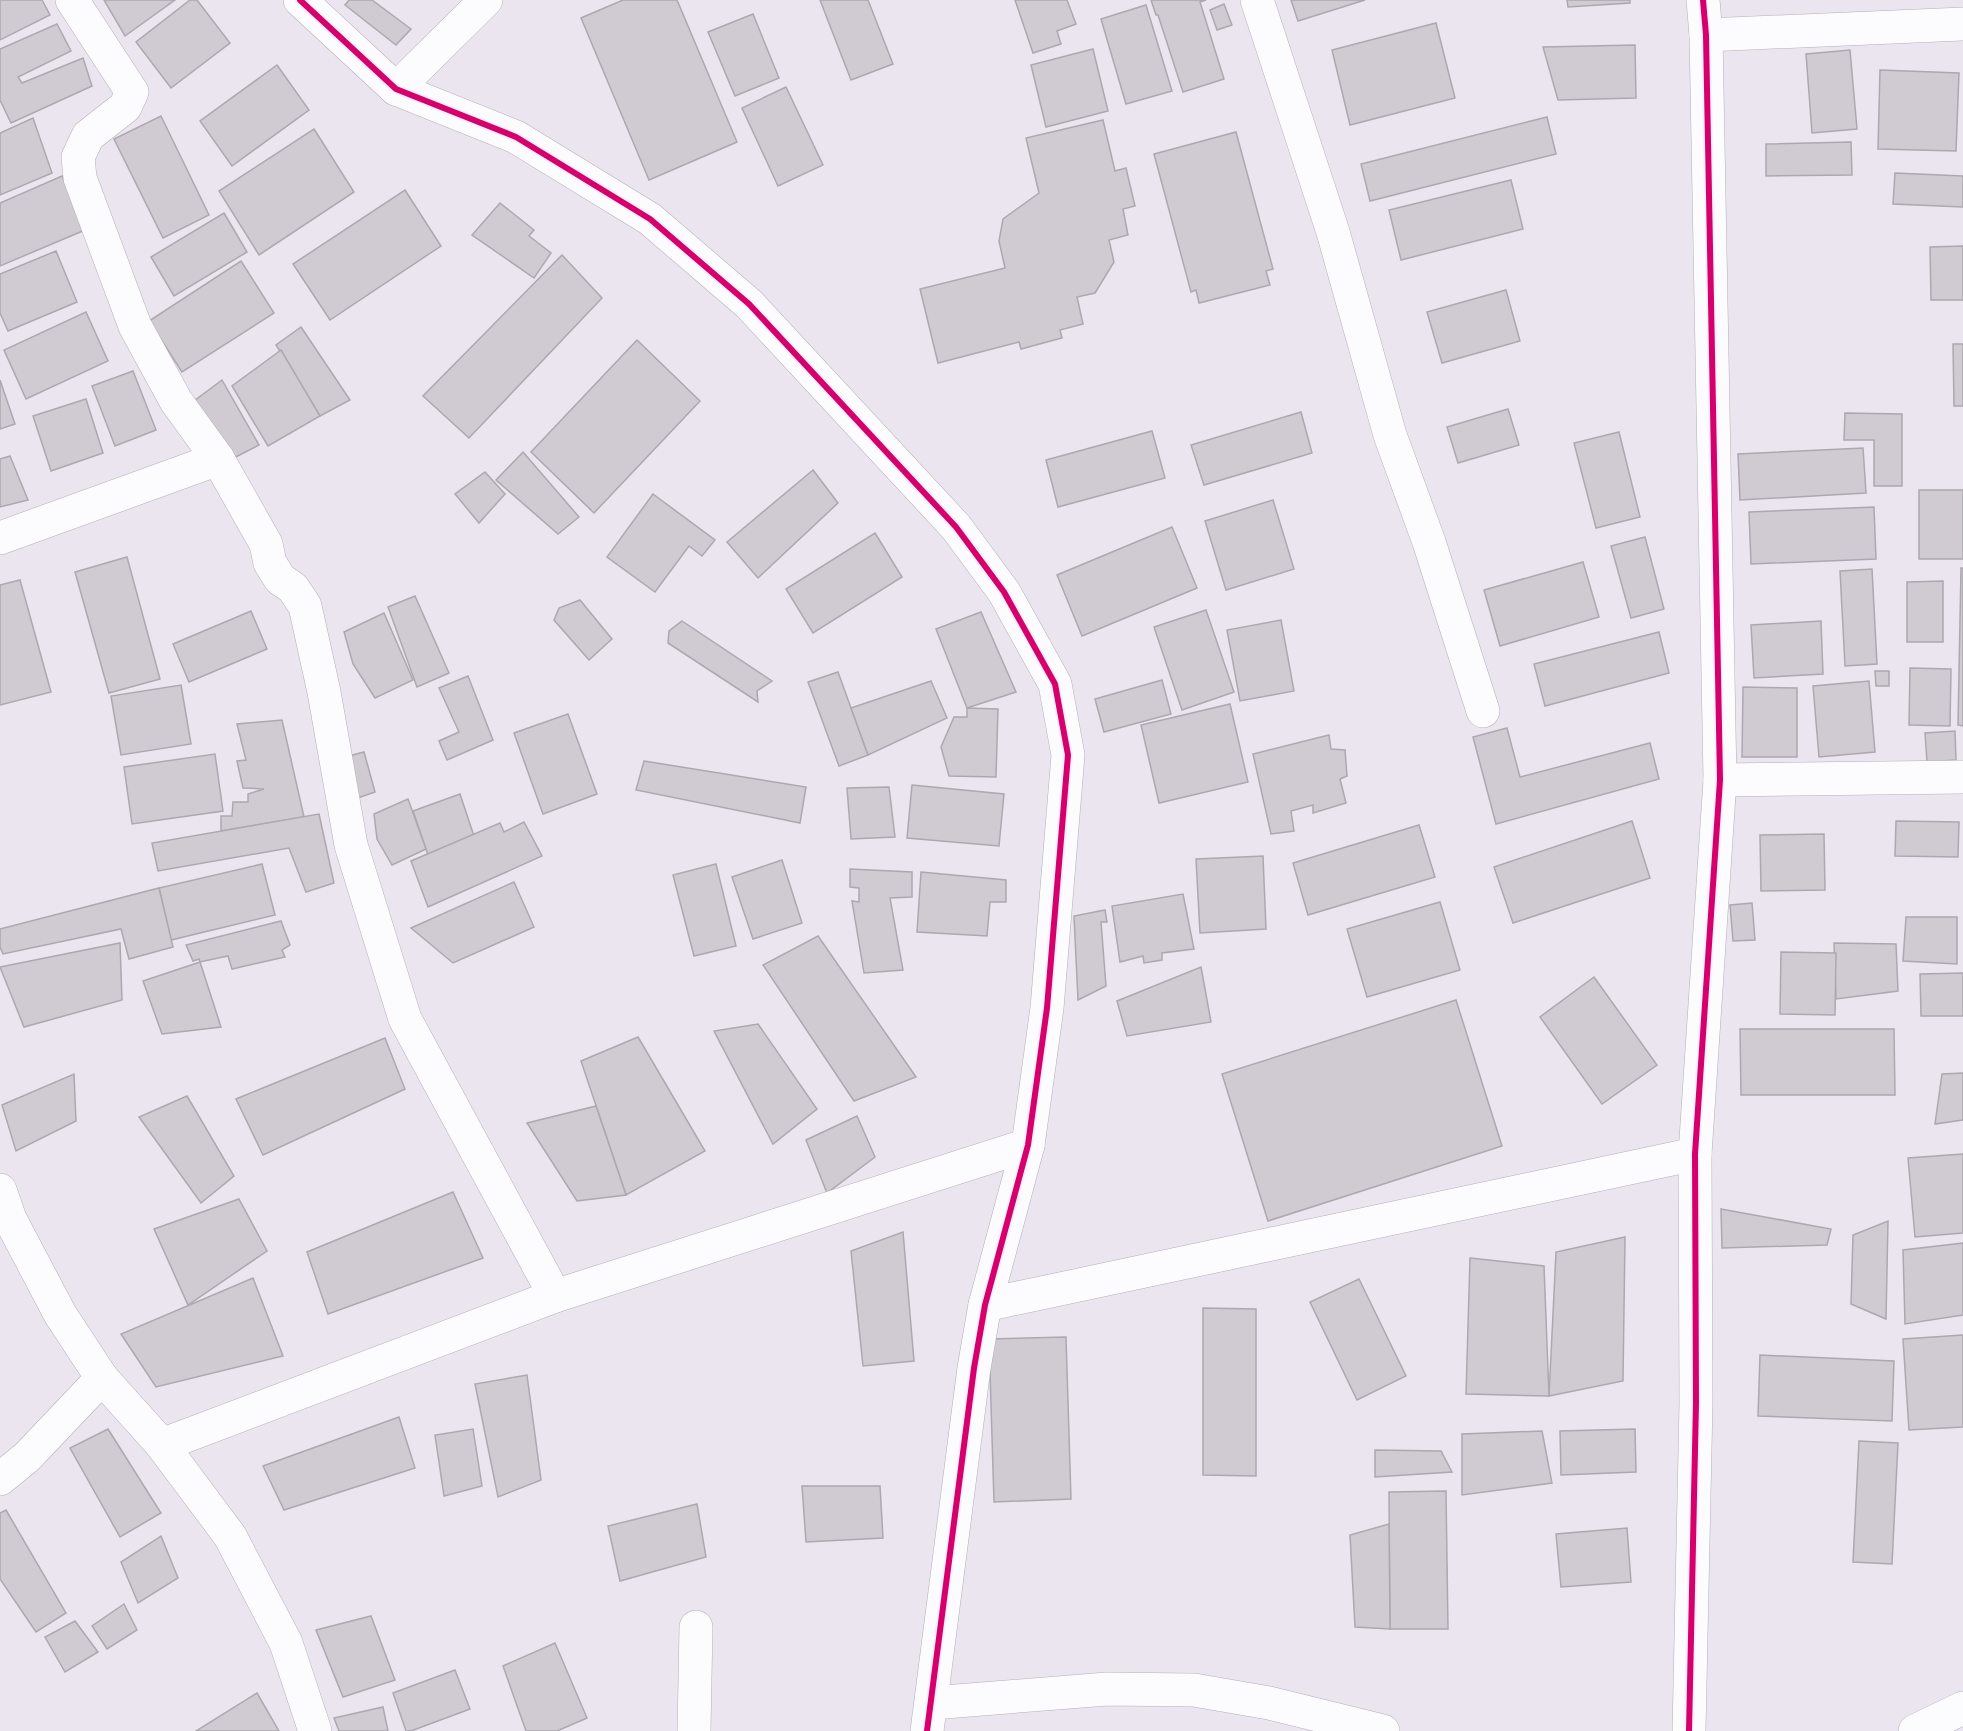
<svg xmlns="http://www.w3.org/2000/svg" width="1963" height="1731" font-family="'DM Sans',sans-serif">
	<rect width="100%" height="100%" fill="#ebe5f0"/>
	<g fill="#d0cad3" stroke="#aca8b0" stroke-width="1.5">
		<polygon points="0,0 42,0 50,15 0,40"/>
		<polygon points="104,0 175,0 125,36"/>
		<polygon points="190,0 197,0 230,43 171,88 136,42"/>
		<polygon points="349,0 372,0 411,29 396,45 345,5"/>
		<polygon points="623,0 677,0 737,142 649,180 581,18"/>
		<polygon points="820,0 868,0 893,64 851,80"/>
		<polygon points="1015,0 1067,0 1076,24 1057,31 1061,44 1033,53"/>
		<polygon points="1151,0 1206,0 1200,2 1224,79 1183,92 1158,15 1156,15"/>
		<polygon points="1291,0 1365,0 1298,21"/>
		<polygon points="1567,0 1630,0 1630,3 1568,7"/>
		<polygon points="1224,4 1232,25 1217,30 1210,10"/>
		<polygon points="1146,5 1172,91 1126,104 1101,19"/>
		<polygon points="753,14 779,78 735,96 708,32"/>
		<polygon points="1436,23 1455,98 1350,125 1332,50"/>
		<polygon points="57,24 71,51 18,77 22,83 83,58 92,86 11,123 0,100 0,49"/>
		<polygon points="1635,45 1636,98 1558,100 1543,47"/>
		<polygon points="1093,49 1108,111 1046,127 1031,65"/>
		<polygon points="1850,50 1857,129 1812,133 1806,54"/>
		<polygon points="277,65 309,110 232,166 200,121"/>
		<polygon points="1880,70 1959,73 1956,151 1878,149"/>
		<polygon points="786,87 823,165 778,186 742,108"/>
		<polygon points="161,116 209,215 163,238 114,139"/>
		<polygon points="1547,117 1556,154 1370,201 1361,164"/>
		<polygon points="33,118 52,173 0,195 0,133"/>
		<polygon points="1103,120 1115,171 1126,168 1135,206 1123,209 1128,235 1109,240 1114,262 1095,293 1077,297 1083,324 1060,330 1062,338 1021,349 1019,342 938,363 920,289 1005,268 999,241 1003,219 1039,193 1026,138"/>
		<polygon points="314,129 354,192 259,255 219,191"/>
		<polygon points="1236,132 1273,269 1266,271 1270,285 1199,303 1196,290 1191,292 1154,154"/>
		<polygon points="1851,142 1852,175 1766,176 1766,144"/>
		<polygon points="1895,173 1963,176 1963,207 1893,204"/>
		<polygon points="62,176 85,230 0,266 0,203"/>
		<polygon points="1511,180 1523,229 1401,260 1389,210"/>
		<polygon points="405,190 441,246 330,320 293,264"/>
		<polygon points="500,203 534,230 529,236 551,253 534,278 472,235"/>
		<polygon points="224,213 247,252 174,296 151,257"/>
		<polygon points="1963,246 1963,300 1931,300 1930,247"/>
		<polygon points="56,251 77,302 8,331 0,313 0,274"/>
		<polygon points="562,255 602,298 469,438 423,396"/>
		<polygon points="241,261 274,313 182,372 149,321"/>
		<polygon points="1506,290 1520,341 1442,363 1427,312"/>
		<polygon points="86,312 108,361 26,399 4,350"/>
		<polygon points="301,327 350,400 320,416 276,345"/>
		<polygon points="637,340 700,401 594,513 531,452"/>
		<polygon points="1953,344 1963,344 1963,406 1954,406"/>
		<polygon points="281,350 320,416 268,446 232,386"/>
		<polygon points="133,371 156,430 115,446 92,386"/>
		<polygon points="0,380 15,424 0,429"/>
		<polygon points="222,380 259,445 232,459 194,401"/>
		<polygon points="86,399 103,453 51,471 33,416"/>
		<polygon points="1508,409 1519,445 1458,463 1447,427"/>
		<polygon points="1301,412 1312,453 1204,485 1191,445"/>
		<polygon points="1845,413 1902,414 1902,486 1874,486 1874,440 1844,440"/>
		<polygon points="1152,431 1165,478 1058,507 1046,460"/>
		<polygon points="1619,432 1640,517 1596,528 1574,443"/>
		<polygon points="1863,448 1866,493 1740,500 1738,454"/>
		<polygon points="523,452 579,517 558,534 496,480"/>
		<polygon points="10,456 28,500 0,507 0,459"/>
		<polygon points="813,470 838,503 758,578 727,542"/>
		<polygon points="485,472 505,494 479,523 455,494"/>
		<rect x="1919" y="490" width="44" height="69"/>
		<polygon points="653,494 715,540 702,556 689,546 655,592 607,557"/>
		<polygon points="1273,500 1294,569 1226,590 1205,521"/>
		<polygon points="1874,507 1876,559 1751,564 1749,512"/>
		<polygon points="1172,527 1197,588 1082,636 1057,575"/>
		<polygon points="875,533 902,577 813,633 786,589"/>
		<polygon points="1645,537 1664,609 1631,618 1611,546"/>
		<polygon points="127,557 160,679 109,693 75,572"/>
		<polygon points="1583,562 1599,617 1500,646 1484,590"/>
		<polygon points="1961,568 1963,568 1963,726 1958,725"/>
		<polygon points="1872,569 1877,664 1845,666 1840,571"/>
		<polygon points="20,580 51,692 0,705 0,585"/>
		<polygon points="1943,581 1943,642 1907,642 1907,582"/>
		<polygon points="415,596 449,673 417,687 388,607"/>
		<polygon points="580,600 612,639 589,660 554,620 559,608"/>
		<polygon points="1206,610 1234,692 1182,710 1154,627"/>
		<polygon points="251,611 267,649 189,682 173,644"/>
		<polygon points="981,612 1016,692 967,708 936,629"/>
		<polygon points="384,613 413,680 375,698 353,664 344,632"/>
		<polygon points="1281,620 1294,691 1240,701 1227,630"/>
		<polygon points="682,621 772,681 757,691 758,702 668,643 669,631"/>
		<polygon points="1821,621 1823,674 1754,678 1751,625"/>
		<polygon points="1659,632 1669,673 1545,706 1534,664"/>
		<polygon points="1910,668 1951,669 1950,726 1909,725"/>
		<polygon points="1875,671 1889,671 1889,686 1876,686"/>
		<polygon points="838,672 868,755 839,766 808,682"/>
		<polygon points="468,676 493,740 447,760 439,741 459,732 439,688"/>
		<polygon points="1162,680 1171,714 1104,732 1095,699"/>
		<polygon points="931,681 947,718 868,755 851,708"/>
		<polygon points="1869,681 1875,752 1819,757 1813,686"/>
		<polygon points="181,685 191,744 121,755 111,696"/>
		<polygon points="1743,687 1797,688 1797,757 1742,757"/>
		<polygon points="1230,704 1248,782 1159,803 1141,725"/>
		<polygon points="967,708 998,709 996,777 949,776 941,747 954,717 967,717"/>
		<polygon points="568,714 597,794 543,814 514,733"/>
		<polygon points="282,720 304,817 221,831 221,816 232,816 233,802 248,802 248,794 264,789 243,788 237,761 246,760 237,724"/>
		<polygon points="1507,728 1520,777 1650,743 1659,779 1496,824 1473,737"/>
		<polygon points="1955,731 1956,760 1927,762 1925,733"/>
		<polygon points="1329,735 1331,749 1345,750 1347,776 1340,779 1346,803 1313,813 1313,805 1291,811 1294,831 1271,834 1253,754"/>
		<polygon points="364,752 375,792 352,800 341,758"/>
		<polygon points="215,754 223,811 132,824 124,767"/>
		<polygon points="644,761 806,787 800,823 636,790"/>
		<polygon points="912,785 1004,794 999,846 907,838"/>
		<polygon points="889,787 895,837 851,839 847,788"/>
		<polygon points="460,794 475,839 428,855 413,811"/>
		<polygon points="408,799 426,849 392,865 377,839 374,814"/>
		<polygon points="319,814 334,883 306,892 289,848 158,871 152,843"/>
		<polygon points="1632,821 1650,878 1513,923 1494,867"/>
		<polygon points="1896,821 1959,822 1958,857 1895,856"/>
		<polygon points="524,822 542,856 428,907 411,861 500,823 504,832"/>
		<polygon points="1419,825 1435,877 1308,915 1293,863"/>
		<polygon points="1824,834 1825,890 1761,891 1760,835"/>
		<polygon points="1263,856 1266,929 1200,933 1196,859"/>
		<polygon points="782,860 802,923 753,939 732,877"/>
		<polygon points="262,864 275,915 171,940 159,888"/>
		<polygon points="716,864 736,946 694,956 673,875"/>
		<polygon points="850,869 912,872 912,897 890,898 903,970 864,973 852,901 859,902 859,888 850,887"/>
		<polygon points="921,872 1006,880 1006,902 990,902 987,936 917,932"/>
		<polygon points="514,882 534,927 453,963 411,928"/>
		<polygon points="159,888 173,947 129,959 121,929 3,954 0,947 0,929"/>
		<polygon points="1183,894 1194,949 1162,953 1162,960 1144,963 1143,956 1120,962 1112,906"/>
		<polygon points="1440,902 1460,970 1367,997 1347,929"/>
		<polygon points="1752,903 1755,940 1733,941 1730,905"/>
		<polygon points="1105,910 1107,922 1101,922 1106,986 1078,1000 1074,916"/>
		<polygon points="1906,917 1957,917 1957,964 1903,961"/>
		<polygon points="281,921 290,945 282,950 285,957 232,969 228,956 200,962 199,959 193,961 186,945"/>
		<polygon points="818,936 916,1077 854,1101 763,965"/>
		<polygon points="120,943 122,1000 24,1027 0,967"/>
		<polygon points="1834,943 1896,944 1898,991 1836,999"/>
		<polygon points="1781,952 1836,953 1835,1015 1780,1014"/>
		<polygon points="200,962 221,1027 162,1034 143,981"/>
		<polygon points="1201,967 1211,1022 1127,1036 1117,1001"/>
		<polygon points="1963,973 1963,1016 1921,1016 1920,974"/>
		<polygon points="1594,977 1657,1065 1602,1104 1540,1017"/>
		<polygon points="1456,1000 1502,1146 1268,1221 1222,1074"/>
		<polygon points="758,1024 817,1109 773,1144 714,1031"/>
		<polygon points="1740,1029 1894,1029 1895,1095 1741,1095"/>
		<polygon points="638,1037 705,1151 626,1195 581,1061"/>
		<polygon points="385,1038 405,1089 263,1155 236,1099"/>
		<polygon points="1963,1073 1963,1120 1935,1124 1942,1074"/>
		<polygon points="74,1074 76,1121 16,1151 2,1105"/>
		<polygon points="187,1096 234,1176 201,1203 139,1117"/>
		<polygon points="596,1106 626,1195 577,1201 527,1123"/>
		<polygon points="857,1116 875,1157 827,1193 806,1140"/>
		<polygon points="1963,1154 1963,1233 1915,1237 1908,1158"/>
		<polygon points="453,1192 483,1258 328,1314 307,1252"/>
		<polygon points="239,1199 267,1251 188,1305 154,1229"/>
		<polygon points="1721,1209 1831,1229 1827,1245 1722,1248"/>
		<polygon points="1888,1221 1886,1319 1851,1304 1853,1235"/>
		<polygon points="903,1232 914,1361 863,1366 851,1251"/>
		<polygon points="1625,1237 1623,1381 1549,1396 1556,1252"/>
		<polygon points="1963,1243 1963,1315 1905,1324 1903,1250"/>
		<polygon points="1470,1258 1544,1266 1549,1396 1466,1394"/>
		<polygon points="253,1278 283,1356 156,1387 121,1334"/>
		<polygon points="1359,1279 1406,1376 1357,1400 1310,1302"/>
		<polygon points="1203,1308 1256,1309 1256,1476 1203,1475"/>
		<polygon points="1963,1335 1963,1427 1909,1430 1903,1339"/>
		<polygon points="1066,1337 1071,1499 994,1502 989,1339"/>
		<polygon points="1760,1355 1894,1361 1892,1421 1758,1416"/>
		<polygon points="527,1375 541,1480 498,1497 475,1384"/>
		<polygon points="399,1417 415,1468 284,1510 263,1466"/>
		<polygon points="108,1429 161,1513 120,1537 70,1448"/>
		<polygon points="473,1429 482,1486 444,1496 435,1435"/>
		<polygon points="1635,1429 1636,1472 1561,1475 1560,1431"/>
		<polygon points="1542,1431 1552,1483 1462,1495 1462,1434"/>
		<polygon points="1859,1441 1898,1443 1892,1564 1853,1562"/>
		<polygon points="1375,1450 1441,1451 1452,1472 1375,1477"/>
		<polygon points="802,1486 880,1486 883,1538 806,1542"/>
		<polygon points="1446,1491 1448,1629 1390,1629 1389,1492"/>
		<polygon points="697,1504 706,1557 620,1581 608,1526"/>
		<polygon points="6,1510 66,1613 36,1632 0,1579 0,1513"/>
		<polygon points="1389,1524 1390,1629 1355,1627 1350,1535"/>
		<polygon points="1627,1528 1631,1582 1561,1587 1556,1534"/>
		<polygon points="161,1536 178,1578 138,1603 121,1562"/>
		<polygon points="124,1604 137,1630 107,1649 92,1626"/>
		<polygon points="371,1616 395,1680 343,1697 316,1630"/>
		<polygon points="75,1621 98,1652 65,1672 45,1637"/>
		<polygon points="555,1643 587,1718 557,1731 526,1731 503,1666"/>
		<polygon points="455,1670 470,1709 411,1731 406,1731 393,1693"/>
		<polygon points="257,1693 279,1731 196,1731"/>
		<polygon points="383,1707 388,1731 339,1731 334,1718"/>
	</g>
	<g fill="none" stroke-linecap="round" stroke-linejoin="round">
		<g stroke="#b4afb8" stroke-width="34">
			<g id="minor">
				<polyline points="72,0 132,92 125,107 88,136 78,157 80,178 135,326 176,401 218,459 266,544 270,563 280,579 293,588 305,606 324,692 351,845 405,1019 555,1296"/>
				<polyline points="300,0 396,89 516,137 650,219 749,304 956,527 1004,592 1055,684 1068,755 1047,1008 1028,1145 985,1305 974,1368 927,1731"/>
				<polyline points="1257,0 1333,232 1390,435 1429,542 1483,711"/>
				<polyline points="1706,35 1963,24"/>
				<polyline points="396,89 486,0"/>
				<polyline points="0,538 218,459"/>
				<polyline points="1720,780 1963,777"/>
				<polyline points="0,1190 10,1219 60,1314 102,1378 162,1445 230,1536 286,1643 315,1731"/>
				<polyline points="985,1305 1695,1154"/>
				<polyline points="162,1445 555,1296 1028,1145"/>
				<polyline points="0,1479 27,1457 102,1378"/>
				<polyline points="932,1703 1107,1689 1194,1690 1269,1703 1383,1731"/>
				<polyline points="694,1731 696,1627"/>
				<polyline points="1689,1731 1696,1403 1695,1154 1720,780 1706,35 1703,0"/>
				<polyline points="1915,1731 1963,1708"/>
			</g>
		</g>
		<use href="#minor" stroke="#fcfbfd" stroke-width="33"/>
		<g stroke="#f7f0fc" stroke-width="10">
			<g id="cycleway">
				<polyline points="300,0 396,89 516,137 650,219 749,304 956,527 1004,592 1055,684 1068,755 1047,1008 1028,1145 985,1305 974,1368 927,1731"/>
				<polyline points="1689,1731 1696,1403 1695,1154 1720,780 1706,35 1703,0"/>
			</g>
		</g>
		<use href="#cycleway" stroke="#d6006c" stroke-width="6"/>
	</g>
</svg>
